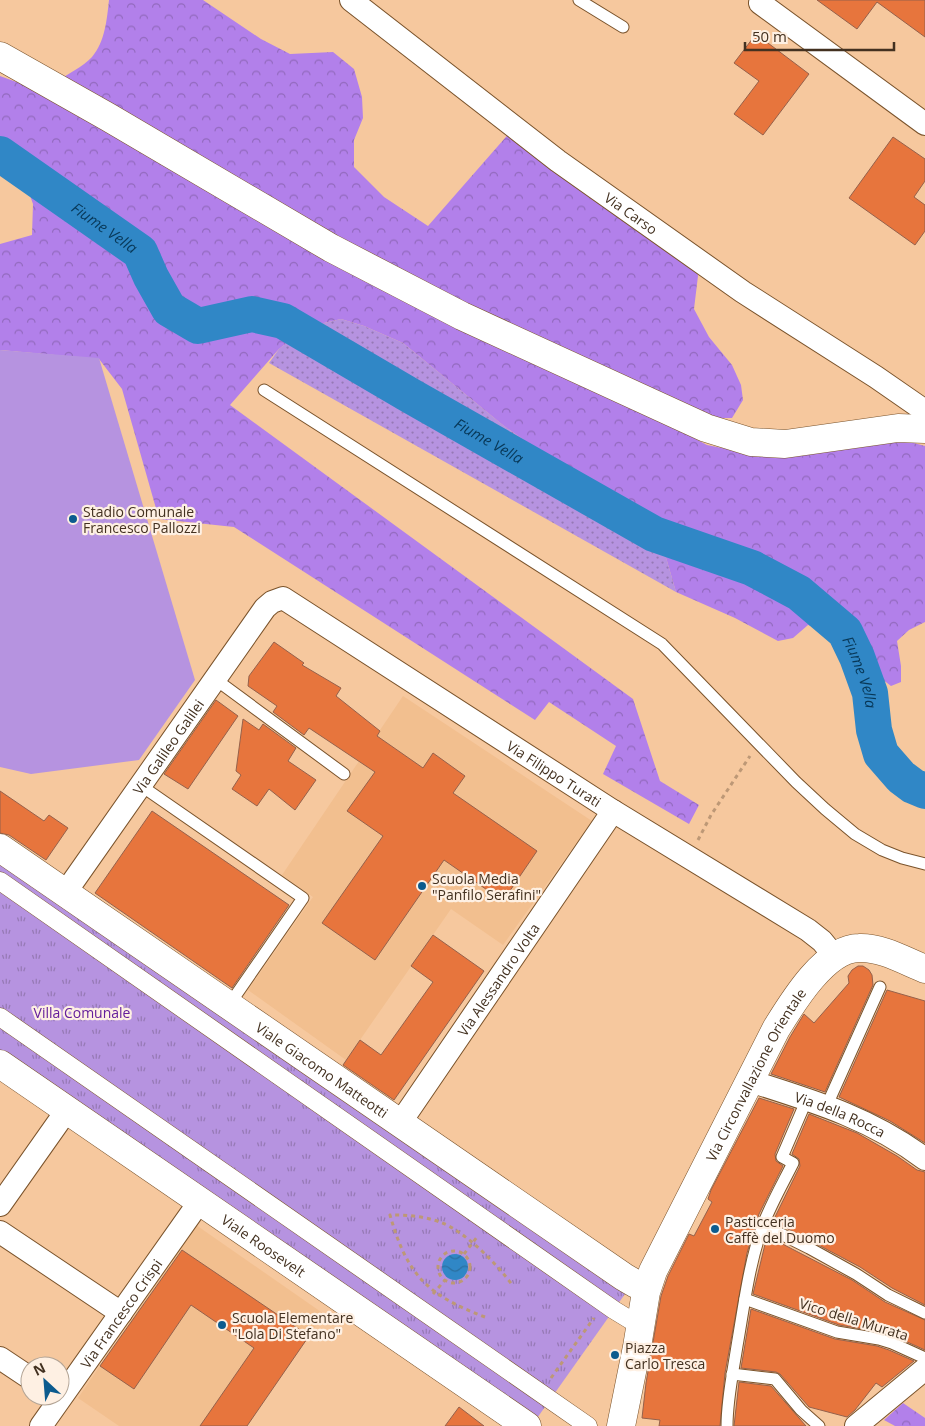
<svg xmlns="http://www.w3.org/2000/svg" width="925" height="1426" font-family="'Open Sans',sans-serif">
	<defs>
		<pattern id="grass-dots" width="8" height="8" patternUnits="userSpaceOnUse" patternTransform="scale(1.25)"><rect width="8" height="8" fill="#b693e0"/><path d="M2 2h.1M6 6h.1" fill="none" stroke="#9679b5" stroke-width="1.8" stroke-linecap="round"/></pattern>
		<pattern id="forest-crowns" width="20" height="18" patternUnits="userSpaceOnUse" patternTransform="scale(1.25)"><rect width="20" height="18" fill="#b280ea"/><path d="M2 6a3 3 0 1 1 6 0M12 15a3 3 0 1 1 6 0" fill="none" stroke="#9269bd"/></pattern>
		<pattern id="park-tufts" width="24" height="20" patternUnits="userSpaceOnUse" patternTransform="scale(1.25)"><rect width="24" height="20" fill="#b693e0"/><path d="M3 7l-1-3M5 7V3M7 7l1-3M15 17l-1-3M17 17v-4M19 17l1-3" fill="none" stroke="#9679b5"/></pattern>
		<pattern id="water-waves" width="16" height="10" patternUnits="userSpaceOnUse" patternTransform="scale(1.25)"><rect width="16" height="10" fill="#3087c6"/><path d="M0 5q4-4 8 0t8 0" fill="none" stroke="#2a6fa0"/></pattern>
	</defs>
	<rect width="100%" height="100%" fill="#f6c89e"/>
	<g fill="#f2bf8f">
		<polygon points="403,696 592,821 503,945 451,909 346,1060 248,990 313,897 282,875"/>
		<polygon points="196,1225 324,1314 247,1426 119,1426 78,1398"/>
	</g>
	<polygon fill="url(#grass-dots)" points="341,319 364,326 403,343 504,426 555,462 602,490 649,515 656,523 676,592 269,363 279,349 307,327"/>
	<g fill="url(#forest-crowns)">
		<path d="M109 0H203L261 39 290 54 333 52 354 69 362 97 363 118 354 140V167L384 197 428 226 511 131 696 266 698 276 694 309 709 337 732 365 741 385 743 400 732 418H710L447 302 56 82C67 74 83 67 92 57 105 42 107 19 109 0Z"/>
		<polygon points="0,76 52,95 707,445 766,457 831,449 895,438 925,446 925,622 909,630 897,641 901,666 901,682 891,686 882,679 863,643 808,625 793,638 778,641 735,618 676,592 656,523 649,515 602,490 555,462 504,426 403,343 364,326 341,319 307,327 279,349 230,405 633,699 660,781 699,805 689,824 603,774 616,746 549,702 535,720 234,527 159,519 122,389 99,359 0,350 0,244 32,235 33,204 27,187 0,162"/>
		<polygon points="903,1403 925,1418 925,1426 895,1426 884,1420"/>
	</g>
	<polygon fill="url(#park-tufts)" points="0,860 625,1294 535,1421 0,1051"/>
	<polygon fill="#b693e0" points="0,350 99,358 195,680 139,760 31,774 0,767"/>
	<circle fill="url(#water-waves)" cx="455" cy="1267" r="13"/>
	<g fill="none" stroke-linecap="round" stroke-linejoin="round">
		<path stroke="#3087c6" stroke-width="36" id="s1" d="M0 154 140 252 151 277 169 309 198 326 252 314 283 321 411 396 654 534 752 568 799 593 845 632 857 657 870 693 874 730 881 754 901 777 913 786 925 791"/>
	</g>
	<g fill="#e7753d" stroke="#95614b">
		<polygon points="817,0 925,0 925,37 877,2 857,29"/>
		<polygon points="756,34 809,74 763,135 734,114 759,81 734,63"/>
		<polygon points="893,137 925,159 925,181 914,197 925,205 925,231 915,245 849,198"/>
		<polygon points="274,642 304,663 302,665 341,688 336,696 380,731 377,736 423,768 433,753 465,776 453,793 537,851 503,901 444,860 375,960 322,923 383,836 347,811 375,772 309,728 304,735 273,712 277,706 248,686 249,676"/>
		<polygon points="216,700 238,716 188,789 164,774"/>
		<polygon points="243,719 259,730 263,724 296,748 288,761 316,780 295,810 269,789 257,806 232,789 241,775 236,771"/>
		<polygon points="0,791 44,821 49,815 68,828 46,860 9,835 0,833"/>
		<polygon points="152,811 289,905 232,988 95,893"/>
		<polygon points="433,935 484,971 394,1100 343,1065 360,1040 381,1055 433,982 411,966"/>
		<polygon points="858,966 863,966 869,970 872,975 873,985 825,1092 771,1074 790,1037 804,1014 814,1023 849,983 848,976 852,970"/>
		<polygon points="887,990 925,1001 925,1143 890,1121 839,1097"/>
		<polygon points="759,1098 794,1109 775,1154 776,1161 783,1166 759,1214 747,1253 725,1373 720,1426 659,1426 660,1420 642,1418 646,1383 661,1296 668,1276 689,1234 694,1236 712,1202 708,1199 711,1190"/>
		<polygon points="809,1114 857,1133 897,1156 917,1170 925,1172 925,1305 892,1288 860,1267 773,1221 800,1166 799,1159 792,1154"/>
		<polygon points="767,1236 852,1280 885,1302 925,1320 925,1350 894,1336 880,1332 839,1325 753,1294"/>
		<polygon points="182,1250 309,1336 247,1426 200,1426 254,1348 191,1305 134,1389 100,1366"/>
		<polygon points="751,1309 835,1339 877,1346 889,1350 914,1361 882,1387 876,1383 855,1410 847,1417 809,1407 780,1374 776,1372 741,1368"/>
		<polygon points="739,1382 771,1386 806,1426 734,1426"/>
		<polygon points="459,1407 484,1426 445,1426"/>
	</g>
	<g fill="none" stroke-linecap="round" stroke-linejoin="round">
		<g stroke="#7a532b" stroke-width="13">
			<g id="service">
				<polyline points="579,0 623,27"/>
				<polyline points="264,390 662,644 796,782 825,809 855,834 882,850 902,858 925,864"/>
				<polyline points="215,679 344,774"/>
				<polyline points="140,785 303,898 229,1005"/>
				<polyline points="827,1105 880,987"/>
				<polyline points="763,1225 809,1248 856,1274 888,1295 925,1313"/>
				<polyline points="745,1299 837,1332 879,1339 892,1343 925,1358"/>
				<polyline points="732,1374 775,1379 801,1410 819,1426"/>
				<path d="M727 1426C727 1399 733 1372 737 1346 744 1306 749 1263 763 1225 771 1204 783 1183 793 1163L782 1157 807 1099"/>
			</g>
		</g>
		<g stroke="#7a532b" stroke-width="19">
			<g id="pedestrian">
				<polyline points="0,881 614,1310 632,1321"/>
				<polyline points="0,1017 588,1426"/>
			</g>
		</g>
		<g stroke="#7a532b" stroke-width="24">
			<g id="minor">
				<path id="s2" d="M351 0 558 161 743 292 876 377 925 411"/>
				<polyline points="762,0 760,3 925,124"/>
				<path id="s3" d="M65 893 265 608 272 602 283 598 613 811 808 930 822 941 835 957"/>
				<path id="s4" d="M750 1081C813 1101 871 1118 925 1159"/>
				<path id="s5" d="M400 1123 613 811"/>
				<polyline points="0,1205 67,1110"/>
				<polyline points="0,1232 121,1313"/>
				<polyline points="0,1358 30,1378"/>
				<path id="s6" d="M41 1426 200 1201"/>
				<polyline points="856,1426 925,1369"/>
			</g>
		</g>
		<g stroke="#7a532b" stroke-width="29">
			<g id="tertiary">
				<polyline points="0,56 108,117 331,248 462,316 706,428 751,442 785,444 898,428 925,429"/>
				<path id="s7" d="M0 848 624 1277 636 1284 647 1287"/>
				<path id="s8" d="M0 1064 527 1426"/>
				<path id="s9" d="M621 1426 637 1347 646 1292 653 1271 776 1029C792 1003 825 948 859 948 881 947 905 961 925 969"/>
			</g>
		</g>
		<g stroke="#bd9876" stroke-width="3" stroke-dasharray="4 4" stroke-linecap="butt">
			<polyline points="698,840 711,815 750,756"/>
			<circle cx="454" cy="1267" r="16"/>
			<polyline points="464,1254 477,1237"/>
			<polyline points="433,1294 445,1280"/>
			<path d="M485 1317C427 1295 407 1275 390 1215 407 1215 423 1216 440 1222 465 1231 498 1265 513 1286"/>
			<polyline points="551,1378 594,1318"/>
		</g>
		<use href="#service" stroke="#fff" stroke-width="11"/>
		<use href="#pedestrian" stroke="#fff" stroke-width="18"/>
		<use href="#minor" stroke="#fff" stroke-width="22"/>
		<use href="#tertiary" stroke="#fff" stroke-width="28"/>
	</g>
	<g fill="#0c5b8e" stroke="#fef0e3" stroke-width="2">
		<circle cx="73" cy="519" r="5"/>
		<circle cx="422" cy="886" r="5"/>
		<circle cx="715" cy="1229" r="5"/>
		<circle cx="222" cy="1325" r="5"/>
		<circle cx="615" cy="1355" r="5"/>
	</g>
	<g text-anchor="middle" dominant-baseline="central" stroke-width="4.5" stroke-linejoin="round" paint-order="stroke">
		<g font-size="14" fill="#433120" stroke="#fef0e3">
			<text stroke="none"><textPath href="#s2" startOffset="352">Via Carso</textPath></text>
			<text stroke="none"><textPath href="#s3" startOffset="179">Via Galileo Galilei</textPath></text>
			<text stroke="none"><textPath href="#s3" startOffset="692">Via Filippo Turati</textPath></text>
			<text stroke="none"><textPath href="#s5" startOffset="174">Via Alessandro Volta</textPath></text>
			<text stroke="none"><textPath href="#s7" startOffset="391">Viale Giacomo Matteotti</textPath></text>
			<text stroke="none"><textPath href="#s9" startOffset="380">Via Circonvallazione Orientale</textPath></text>
			<text stroke="none"><textPath href="#s4" startOffset="96">Via della Rocca</textPath></text>
			<text stroke="none"><textPath href="#s8" startOffset="320">Viale Roosevelt</textPath></text>
			<text stroke="none"><textPath href="#s6" startOffset="138">Via Francesco Crispi</textPath></text>
			<text transform="translate(854 1319) rotate(17)">Vico della Murata</text>
		</g>
		<g font-size="14" fill="#433120" stroke="#fef0e3" text-anchor="start">
			<text x="83" y="511">Stadio Comunale<tspan x="83" dy="16">Francesco Pallozzi</tspan></text>
			<text x="432" y="878">Scuola Media<tspan x="432" dy="16">"Panfilo Serafini"</tspan></text>
			<text x="725" y="1221">Pasticceria<tspan x="725" dy="16">Caffè del Duomo</tspan></text>
			<text x="232" y="1317">Scuola Elementare<tspan x="232" dy="16">"Lola Di Stefano"</tspan></text>
			<text x="625" y="1347">Piazza<tspan x="625" dy="16">Carlo Tresca</tspan></text>
		</g>
		<g font-size="14" fill="#641e9c" stroke="#fef0e3">
			<text x="82" y="1012">Villa Comunale</text>
		</g>
		<g font-size="15" font-style="italic" fill="#083858" stroke="#fef0e3">
			<text stroke="none"><textPath href="#s1" startOffset="128">Fiume Vella</textPath></text>
			<text stroke="none"><textPath href="#s1" startOffset="594">Fiume Vella</textPath></text>
			<text stroke="none"><textPath href="#s1" startOffset="1044">Fiume Vella</textPath></text>
		</g>
	</g>
	<g transform="translate(45 1381) rotate(334)"><circle r="24" fill="#fef0e3" stroke="#b3a495"/>
	<path d="M0-4L9 19L0 12L-9 19Z" fill="#0c5b8e"/>
	<text y="-8" font-size="14" font-weight="bold" text-anchor="middle" fill="#433120">N</text>
	</g>
	<path d="M745 42v8h149v-8" fill="none" stroke="#433120" stroke-width="2.5"/>
	<text x="752" y="42" font-size="15" fill="#433120" stroke="#fef0e3" stroke-width="4" paint-order="stroke">50 m</text>
</svg>
